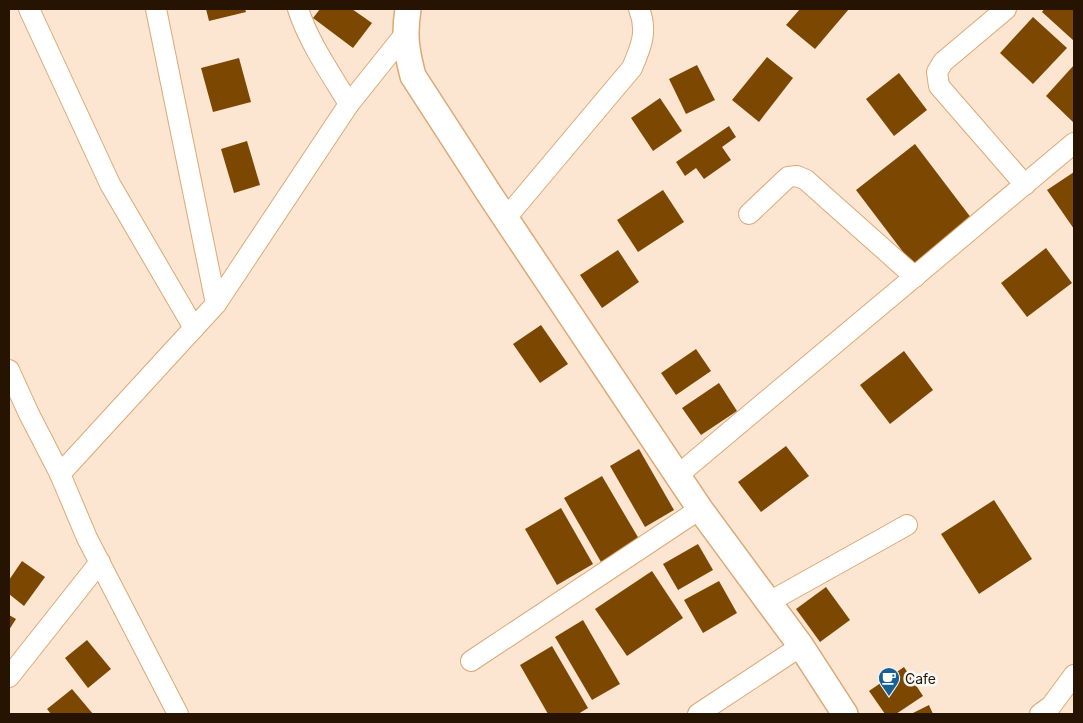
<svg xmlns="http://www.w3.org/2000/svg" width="1083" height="723" font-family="Inter,sans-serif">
	<rect width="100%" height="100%" fill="#fce6d2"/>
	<g fill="#7c4801">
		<polygon points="206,9 245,9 246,12 209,21"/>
		<polygon points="320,9 352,9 372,23 353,48 313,18"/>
		<polygon points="800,9 849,9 815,49 786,25"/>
		<polygon points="1044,9 1074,9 1074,41 1042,12"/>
		<polygon points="1033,17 1067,48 1033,84 1000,53"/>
		<polygon points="767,57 793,78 759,122 732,100"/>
		<polygon points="239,58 251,102 213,112 201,68"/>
		<polygon points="697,65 715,100 686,114 669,79"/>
		<polygon points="1074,65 1074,123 1046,96"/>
		<polygon points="899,73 927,110 894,136 866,99"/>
		<polygon points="660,98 682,131 653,151 631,118"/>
		<polygon points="729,126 736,137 722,147 731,160 704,179 696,168 685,176 676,162"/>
		<polygon points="247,141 260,185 234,193 221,149"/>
		<polygon points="915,144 975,223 916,269 856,190"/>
		<polygon points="1074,172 1074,229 1047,190"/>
		<polygon points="663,190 684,222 638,252 617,220"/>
		<polygon points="1046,248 1072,283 1027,317 1001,283"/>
		<polygon points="618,250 639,282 602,308 580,275"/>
		<polygon points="541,325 568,364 540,383 513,344"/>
		<polygon points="696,349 711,371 676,395 661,373"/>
		<polygon points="904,351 933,390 890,424 860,385"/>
		<polygon points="719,383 737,411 701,435 682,408"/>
		<polygon points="786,446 809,476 761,512 738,482"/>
		<polygon points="639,449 674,510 645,527 610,466"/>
		<polygon points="602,476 639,539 601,562 564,498"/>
		<polygon points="994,500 1032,559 979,594 941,534"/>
		<polygon points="561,508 593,564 557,585 525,529"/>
		<polygon points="698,544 713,570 678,590 663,564"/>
		<polygon points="22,561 45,577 24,606 9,594 9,580"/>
		<polygon points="652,571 683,618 627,656 595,609"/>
		<polygon points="719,581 737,613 703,633 684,600"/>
		<polygon points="826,587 850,620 820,642 796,609"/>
		<polygon points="9,615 16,619 9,630"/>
		<polygon points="583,620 620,684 592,700 555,637"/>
		<polygon points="87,640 111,669 88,688 65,658"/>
		<polygon points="552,646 588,708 578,714 548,714 520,665"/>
		<polygon points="904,667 923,696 896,714 885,714 869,691"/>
		<polygon points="72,689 93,714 51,714 47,709"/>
		<polygon points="929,705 933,714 911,714"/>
	</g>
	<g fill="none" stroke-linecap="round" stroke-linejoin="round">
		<g stroke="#dca875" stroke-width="22">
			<g id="minor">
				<polyline points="29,9 110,184 194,328"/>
				<polyline points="156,9 216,304"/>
				<path d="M298 9C309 43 331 74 349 104"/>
				<polyline points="1006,9 943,62 937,72 939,86 1025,185"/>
				<polyline points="749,214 788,177 797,176 806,180 915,277"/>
				<path d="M506 218 632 68C641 47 648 31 639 9"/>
				<polyline points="9,370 29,414 60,474 87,538 178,714"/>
				<polyline points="60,474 216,304 349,104 405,34"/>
				<polyline points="678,475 1074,143"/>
				<polyline points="769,602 907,525"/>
				<polyline points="471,661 700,509"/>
				<polyline points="9,677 100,562"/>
				<polyline points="698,714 801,646"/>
				<polyline points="1040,714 1051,706 1074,675"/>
			</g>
		</g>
		<g stroke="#dca875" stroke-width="28">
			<path id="tertiary" d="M408 9C404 36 406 49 413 76L490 195 700 509 801 646 845 714"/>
		</g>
		<use href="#minor" stroke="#fff" stroke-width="20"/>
		<use href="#tertiary" stroke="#fff" stroke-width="25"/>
	</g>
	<defs>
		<g id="cafe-pin" transform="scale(1.125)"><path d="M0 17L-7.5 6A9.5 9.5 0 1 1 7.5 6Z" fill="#166094" stroke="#f8f8f8"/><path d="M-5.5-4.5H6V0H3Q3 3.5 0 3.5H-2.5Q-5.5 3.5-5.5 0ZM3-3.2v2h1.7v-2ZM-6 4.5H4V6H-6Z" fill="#fff"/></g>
	</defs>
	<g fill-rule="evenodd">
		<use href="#cafe-pin" x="889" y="678"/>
	</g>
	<g text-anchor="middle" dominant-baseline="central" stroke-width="5" stroke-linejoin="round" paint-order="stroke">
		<g font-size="14" fill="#261301" stroke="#f8f8f8" text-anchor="start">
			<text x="905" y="678">Cafe</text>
		</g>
	</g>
	<rect width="1083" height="723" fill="none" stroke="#261301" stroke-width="20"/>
</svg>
